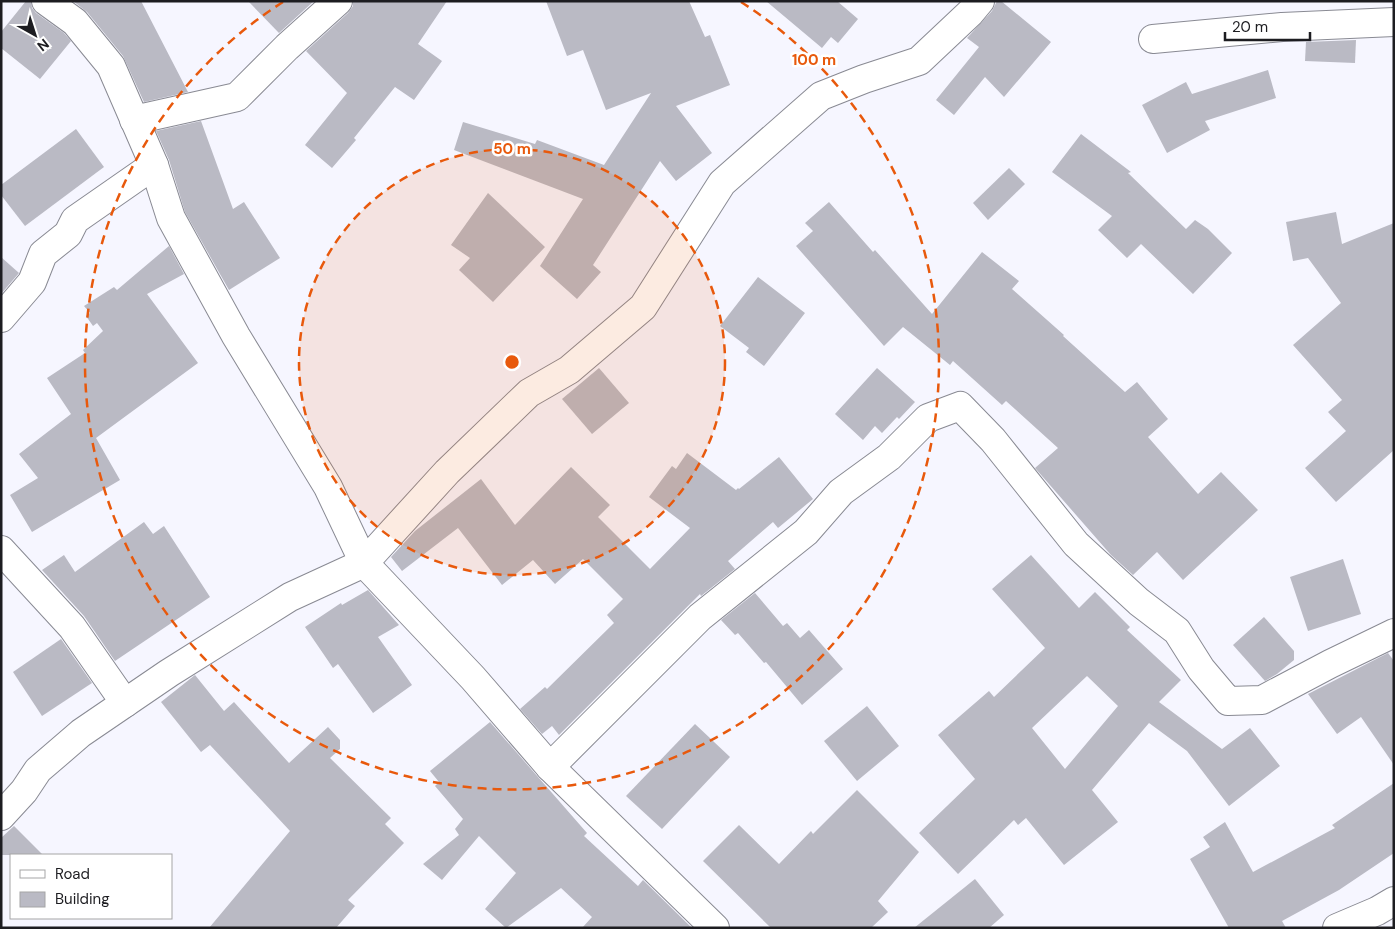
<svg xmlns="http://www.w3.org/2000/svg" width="1395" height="929" font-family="'DM Sans',sans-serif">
	<rect width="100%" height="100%" fill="#f6f6ff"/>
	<g fill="#babac4" fill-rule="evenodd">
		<polygon points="26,1 31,1 32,8 36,13 64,33 71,41 40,79 1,48 1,32"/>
		<polygon points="73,1 141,1 188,92 144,102 123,56 87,12"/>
		<polygon points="248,1 314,1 279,33"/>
		<polygon points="353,1 447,1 418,44 442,61 414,100 395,87 354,138 356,140 332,168 305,145 347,93 306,51 348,13 353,6"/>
		<polygon points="546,1 689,1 705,37 710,35 730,85 676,106 712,153 676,181 660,161 593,265 601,272 577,299 540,266 583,199 454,150 463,122 535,144 537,140 604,165 651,93 606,110 583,50 567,56"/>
		<polygon points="766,1 837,1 858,19 838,43 831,37 822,48"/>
		<polygon points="997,1 1001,1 1051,42 1004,97 985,77 954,115 936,100 979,47 967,38 992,11"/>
		<polygon points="1356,40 1355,63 1305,61 1306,42"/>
		<polygon points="1268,70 1276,98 1205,121 1210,130 1167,153 1142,105 1186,82 1192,94"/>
		<polygon points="201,121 233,209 244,202 280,258 229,290 185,212 169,160 156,131"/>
		<polygon points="76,129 104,167 25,226 1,195 1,185"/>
		<polygon points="1081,134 1131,172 1128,173 1186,229 1195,220 1208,229 1232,253 1193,294 1141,244 1127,258 1098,230 1112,216 1052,172"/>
		<polygon points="1009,168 1025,184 988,220 973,203"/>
		<polygon points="488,193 545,247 493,302 459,270 470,258 451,245"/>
		<polygon points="829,202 873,252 875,250 932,314 982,252 1019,281 1012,289 1064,335 1063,336 1125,392 1137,382 1168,419 1148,437 1198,494 1221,472 1258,510 1183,580 1157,552 1133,575 1111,555 1035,468 1058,448 1006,401 1002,405 953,361 950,365 903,327 884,346 796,246 813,231 805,223"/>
		<polygon points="1336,212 1342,244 1394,223 1394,450 1336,502 1305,468 1346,431 1328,412 1342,400 1293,345 1341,303 1308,258 1293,261 1286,222"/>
		<polygon points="169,246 184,274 147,294 198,363 96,438 120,480 32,532 10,495 38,478 19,454 71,414 47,378 85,353 83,350 103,331 97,323 93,326 86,316 90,313 84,306 114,287 117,290"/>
		<polygon points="1,257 19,273 1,294"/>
		<polygon points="758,277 805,313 764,366 746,352 749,348 720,326"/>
		<polygon points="599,368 629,403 592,434 562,399"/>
		<polygon points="877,368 915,402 899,419 897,417 882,433 875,426 863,440 835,414"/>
		<polygon points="687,453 736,490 738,488 739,489 779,457 813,499 778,528 773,522 728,561 735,569 701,596 700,594 559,735 552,726 542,734 520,709 545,687 547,689 614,623 607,615 623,599 583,559 555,584 533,560 502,585 458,528 402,571 391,557 415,531 481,479 515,525 571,467 610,505 598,517 650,569 690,528 649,497 672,466 676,469"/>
		<polygon points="144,522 153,534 164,526 210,597 115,661 84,616 42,570 64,555 75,572"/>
		<path d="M1031 555 1079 608 1095 592 1130 627 1127 630 1181 680 1159 702 1222 749 1250 728 1280 766 1229 806 1187 751 1149 723 1092 790 1118 822 1064 865 1026 818 1018 825 1014 820 958 874 919 833 975 779 938 735 989 691 994 697 1045 648 992 589ZM1087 676 1118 706 1065 769 1032 728Z"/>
		<polygon points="1343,559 1361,614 1308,631 1290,577"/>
		<polygon points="368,590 399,625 378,637 412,685 373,713 338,664 333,668 305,627 341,603 342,605"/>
		<polygon points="755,593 783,626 787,623 800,638 809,630 843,669 802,705 766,662 764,663 738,633 735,635 721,620"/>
		<polygon points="1264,617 1294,651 1294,660 1277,674 1265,681 1233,645"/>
		<polygon points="61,639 92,683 42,716 13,672"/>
		<polygon points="1388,653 1394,661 1394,765 1361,717 1337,734 1308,694"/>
		<polygon points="195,675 224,711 234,702 289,763 328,727 340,740 340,749 330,758 391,818 385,824 404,843 348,900 355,906 336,928 209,928 290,831 210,745 201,752 161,702"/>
		<polygon points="867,706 899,746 857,781 824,741"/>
		<polygon points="490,722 587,833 584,836 638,886 643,880 692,928 582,928 592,917 561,888 506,928 485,909 516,873 479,836 442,880 423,864 459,835 455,829 463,819 435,786 439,782 430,771"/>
		<polygon points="695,724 730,757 662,829 626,796"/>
		<polygon points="1394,783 1394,853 1339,890 1282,921 1286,928 1229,928 1190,859 1210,847 1203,837 1225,822 1253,872 1335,828 1332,825"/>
		<polygon points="857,790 919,852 878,901 888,912 871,928 771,928 703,861 739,825 779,864 811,831 813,834"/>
		<polygon points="14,826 43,855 1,855 1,838"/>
		<polygon points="975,879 1004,915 989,928 914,928"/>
	</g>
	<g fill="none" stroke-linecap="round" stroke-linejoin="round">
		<g stroke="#898a93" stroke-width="30">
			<g id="minor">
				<polyline points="46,1 75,22 111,66 154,165 171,218 236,336 328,487 364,563 473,678 550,767 715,928"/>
				<polyline points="1153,39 1282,27 1394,22"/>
				<polyline points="134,120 237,97 287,47 338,1"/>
				<polyline points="1,318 32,282 43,254 68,234 75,220 154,165"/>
				<polyline points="1,550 72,627 125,703"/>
				<polyline points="550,767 700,617 806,532 841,492 889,457 928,418 960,406 993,440 1076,544 1139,602 1177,631 1201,669 1228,701 1262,700 1330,664 1394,633"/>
				<polyline points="1,816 24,791 38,770 81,733 169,673 290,597 364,563 447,472 529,393 569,370 643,307 722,183 821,96 864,79 919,61 970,13 980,1"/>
				<polyline points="1337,928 1377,911 1394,901"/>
			</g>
		</g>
		<use href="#minor" stroke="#fff" stroke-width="28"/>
	</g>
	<circle cx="512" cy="362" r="213" fill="#e8590c" fill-opacity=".12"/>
	<g fill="none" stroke="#e8590c" stroke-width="2.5" stroke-dasharray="9 6">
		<circle cx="512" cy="362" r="213"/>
		<path d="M741 2A427 427 0 1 1 283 2"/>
	</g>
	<circle cx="512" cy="362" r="8" fill="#e8590c" stroke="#fff" stroke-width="2.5"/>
	<g font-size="15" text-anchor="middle" font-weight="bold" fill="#e8590c" stroke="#fff" stroke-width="5" stroke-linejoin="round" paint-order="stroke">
		<text x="814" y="65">100 m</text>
		<text x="512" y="154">50 m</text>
	</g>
	<rect width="1395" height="929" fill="none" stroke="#1d1d21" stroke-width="5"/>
	<rect x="10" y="854" width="162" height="65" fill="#ffffff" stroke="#a5a5a6"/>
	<rect x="20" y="870" width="25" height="8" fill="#ffffff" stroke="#a5a5a6"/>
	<text x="55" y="879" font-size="15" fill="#1d1d21">Road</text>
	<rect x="20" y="892" width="25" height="15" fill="#babac4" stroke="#a5a5a6"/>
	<text x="55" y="904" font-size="15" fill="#1d1d21">Building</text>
	<g transform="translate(35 35) rotate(141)" stroke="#ffffff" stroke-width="4" paint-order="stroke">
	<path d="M0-4L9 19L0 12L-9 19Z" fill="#1d1d21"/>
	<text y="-8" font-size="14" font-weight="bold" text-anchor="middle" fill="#1d1d21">N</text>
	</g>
	<path d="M1225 32v8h85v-8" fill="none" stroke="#1d1d21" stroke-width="2.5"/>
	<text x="1232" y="32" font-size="15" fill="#1d1d21" stroke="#ffffff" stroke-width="4" paint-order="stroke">20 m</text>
</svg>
